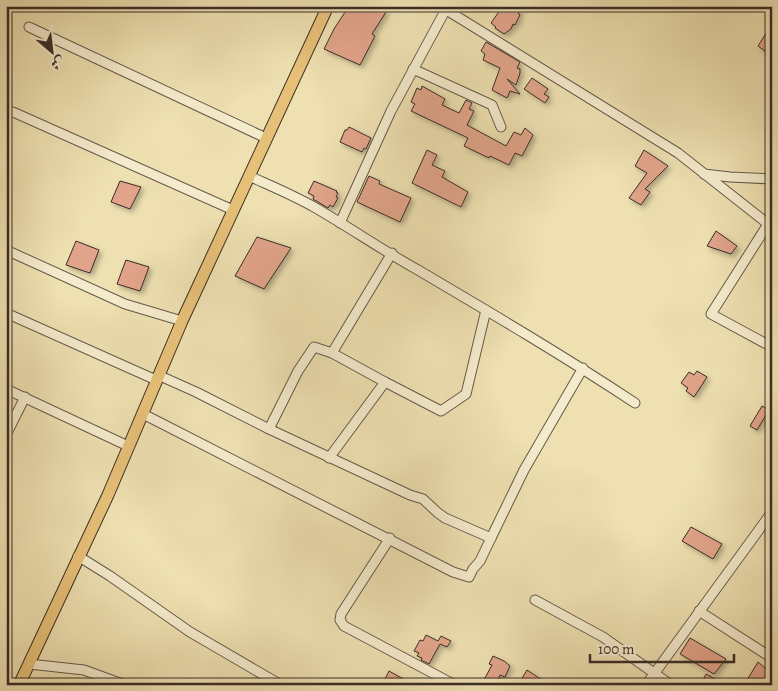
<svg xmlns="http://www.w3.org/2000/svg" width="778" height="691" font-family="Alegreya,Amiri,serif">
	<defs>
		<filter id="shadow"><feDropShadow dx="3" dy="3" stdDeviation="2.5" flood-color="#0004"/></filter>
	</defs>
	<rect width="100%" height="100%" fill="#eee0b1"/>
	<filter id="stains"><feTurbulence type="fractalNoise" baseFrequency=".004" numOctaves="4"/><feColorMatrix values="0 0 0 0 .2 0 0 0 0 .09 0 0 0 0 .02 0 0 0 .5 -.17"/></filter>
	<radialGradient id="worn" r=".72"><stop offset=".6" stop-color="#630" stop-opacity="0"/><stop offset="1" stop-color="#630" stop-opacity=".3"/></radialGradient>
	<g fill="#e1a48a" stroke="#392d28" filter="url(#shadow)">
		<polygon points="349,6 385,6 383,10 386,12 372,34 375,36 360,65 324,49 334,29"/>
		<polygon points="503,6 523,6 518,13 520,15 515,25 513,24 511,29 504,34 495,28 496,27 491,23"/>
		<polygon points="772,24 772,56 758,46"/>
		<polygon points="486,42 520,62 517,68 520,69 520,73 516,85 507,79 520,94 510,91 507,98 492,90 500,68 483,60 485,54 481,51"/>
		<polygon points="532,78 548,89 544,94 549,97 545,103 524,89"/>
		<polygon points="422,86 445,99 442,105 459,113 466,100 472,103 469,109 474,111 467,125 506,146 514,132 521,135 525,128 533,135 522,156 515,153 509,165 490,156 489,158 464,146 468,138 411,111 415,104 411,102 417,88 421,90"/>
		<polygon points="349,127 371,138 366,149 364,148 362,152 340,142 345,130 347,130"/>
		<polygon points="427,150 437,155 432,165 445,171 442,177 468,192 461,207 412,183"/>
		<polygon points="644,150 668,166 645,189 650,192 641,205 629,198 647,173 635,166"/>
		<polygon points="369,176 380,181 379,184 411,198 400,222 357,202"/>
		<polygon points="120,181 141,187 130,209 111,202"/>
		<polygon points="314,181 337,191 336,192 338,193 336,197 338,198 333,207 330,205 328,208 313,199 314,196 308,193"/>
		<polygon points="716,231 737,246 731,254 707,246"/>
		<polygon points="257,237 291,248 264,289 235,276"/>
		<polygon points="76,241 99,250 90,273 66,265"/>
		<polygon points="126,260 149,267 140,291 117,284"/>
		<polygon points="697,371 707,377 694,397 686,391 688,388 681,383 689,372 694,375"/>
		<polygon points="762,406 769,410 757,430 750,426"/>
		<polygon points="691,527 722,544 713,559 682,541"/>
		<polygon points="426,635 438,641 441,636 451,641 447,647 440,644 429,664 421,660 422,658 417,656 419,653 414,651 420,640 423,641"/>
		<polygon points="690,638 726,659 714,674 680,654"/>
		<polygon points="493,656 504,661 510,666 505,677 500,675 496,685 488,685 481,682 485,678 492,665 489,664"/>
		<polygon points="758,662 772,674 772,685 744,685"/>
		<polygon points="527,670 542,680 539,685 518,685"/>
		<polygon points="389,671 405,680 402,685 382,685"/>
		<polygon points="706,674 726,685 701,685"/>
	</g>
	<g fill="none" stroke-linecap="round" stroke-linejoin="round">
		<g stroke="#665a4a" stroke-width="11">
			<g id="minor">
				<polyline points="440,6 678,153 768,224 711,314 772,347"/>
				<polyline points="29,27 266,138"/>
				<polyline points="413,69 492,105 501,127"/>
				<polyline points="13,112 233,210"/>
				<polyline points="704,174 730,177 772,179"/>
				<path d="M249 176C271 186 293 195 314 207 349 227 382 250 418 270 491 313 564 356 635 403"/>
				<polyline points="340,223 391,111 446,9"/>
				<polyline points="6,250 125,304 182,321"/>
				<polyline points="6,313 156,380"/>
				<polyline points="332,353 392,253"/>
				<polyline points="158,375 196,392 269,429 410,495 423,499 438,513 445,518 491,538 524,470 583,368"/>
				<polyline points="6,389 128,446"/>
				<polyline points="143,414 453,572 469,577 473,569 480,561 491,538"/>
				<polyline points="269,429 298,371 314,347 332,353 385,382 441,411 466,394 486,310"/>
				<polyline points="6,435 25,397"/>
				<polyline points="329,458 385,382"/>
				<polyline points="390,538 341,614 340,620 344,626 455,685"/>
				<polyline points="78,556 110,576 190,632 281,685"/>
				<polyline points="535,600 603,637 671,685"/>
				<polyline points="699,611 772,658"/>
				<polyline points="29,664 84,670 125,685"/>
				<polyline points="646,685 772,512"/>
			</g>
		</g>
		<g stroke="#392d28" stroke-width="13">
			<polyline id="major" points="19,685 108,495 182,321 328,6"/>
		</g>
		<use href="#minor" stroke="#f4ebcc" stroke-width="9"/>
		<use href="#major" stroke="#e7c078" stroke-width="11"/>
	</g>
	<rect width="778" height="691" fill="none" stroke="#eee0b1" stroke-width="25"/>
	<rect x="8" y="8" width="763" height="676" fill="none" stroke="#392d28" stroke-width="2.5"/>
	<rect x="12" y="12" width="753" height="666" fill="none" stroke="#392d28"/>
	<g transform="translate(52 52) rotate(152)" stroke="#f4ebcc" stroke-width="4" paint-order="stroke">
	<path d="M0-4L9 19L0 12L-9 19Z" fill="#392d28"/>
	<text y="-8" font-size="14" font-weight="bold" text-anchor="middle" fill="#392d28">ش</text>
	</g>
	<path d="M590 654v8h144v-8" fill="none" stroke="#392d28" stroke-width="2.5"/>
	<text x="598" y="654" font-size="15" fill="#392d28" stroke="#f4ebcc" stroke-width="4" paint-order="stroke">100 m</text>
	<rect width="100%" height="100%" filter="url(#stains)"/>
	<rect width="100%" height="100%" fill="url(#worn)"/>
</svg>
